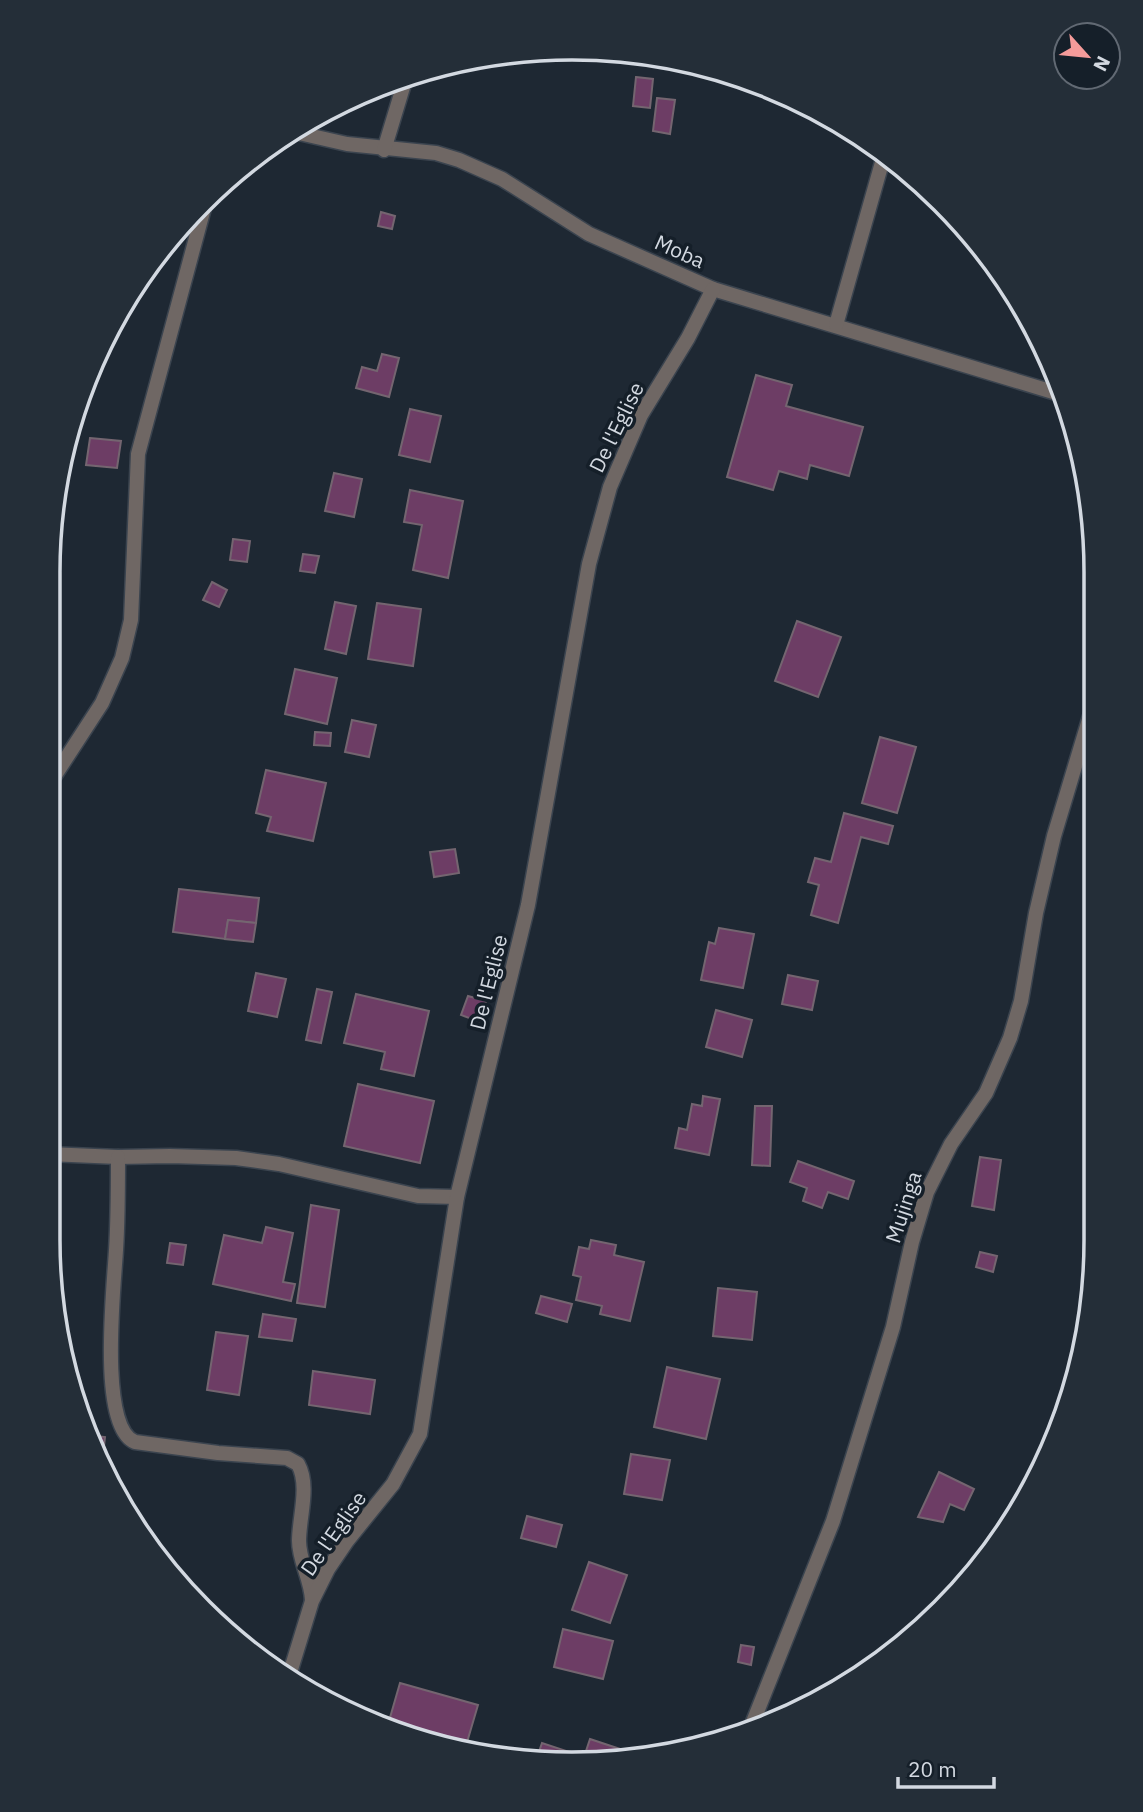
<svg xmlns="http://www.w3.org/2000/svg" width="1143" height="1812" font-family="'IBM Plex Sans',sans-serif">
	<rect width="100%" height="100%" fill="#1e2833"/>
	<g fill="#6d3d65" stroke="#746570" stroke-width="2">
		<polygon points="636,77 653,79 650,108 633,106"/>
		<polygon points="657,98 675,100 670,134 653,131"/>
		<polygon points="381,212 395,216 392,229 378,226"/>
		<polygon points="382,354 399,358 389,397 356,388 362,367 377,371"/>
		<polygon points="756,375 792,385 786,406 863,427 849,476 810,465 807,479 779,471 773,490 727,477"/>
		<polygon points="410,409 441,416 430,462 399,455"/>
		<polygon points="90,438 121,441 117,468 86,465"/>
		<polygon points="334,473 362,479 354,517 325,511"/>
		<polygon points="410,490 463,501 448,578 413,570 422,525 404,522"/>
		<polygon points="233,539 250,541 247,562 230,560"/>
		<polygon points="303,554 319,556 315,573 300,571"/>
		<polygon points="212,582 227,590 219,607 203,600"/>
		<polygon points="335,602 356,606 346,654 325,649"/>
		<polygon points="377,603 421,609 413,666 368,659"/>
		<polygon points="797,621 841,637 818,697 775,681"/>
		<polygon points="295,669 337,678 327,724 285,714"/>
		<polygon points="352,720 376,725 369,757 345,752"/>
		<polygon points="315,732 331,733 330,746 314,745"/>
		<polygon points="880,737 916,747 897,813 862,803"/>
		<polygon points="266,770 326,783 313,841 267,831 271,817 256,813"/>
		<polygon points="844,813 893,826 888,844 861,837 838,923 811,915 819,885 808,882 815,858 831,862"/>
		<polygon points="455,849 459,873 434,877 430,852"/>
		<polygon points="179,889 259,898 256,923 228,920 225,939 173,932"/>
		<polygon points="228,920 256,923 253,942 225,939"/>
		<polygon points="719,928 754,934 743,988 701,980 709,942 715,944"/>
		<polygon points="256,973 286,979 277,1017 248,1011"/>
		<polygon points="788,975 818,981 812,1010 782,1004"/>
		<polygon points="317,989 332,992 321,1043 306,1040"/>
		<polygon points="356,994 429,1011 414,1076 381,1069 385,1052 344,1043"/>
		<polygon points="468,996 486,1001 480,1022 461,1015"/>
		<polygon points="716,1010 752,1020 742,1057 706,1047"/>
		<polygon points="358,1084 434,1101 420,1163 344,1146"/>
		<polygon points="703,1096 720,1099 709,1155 675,1148 679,1128 687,1130 692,1104 702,1106"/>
		<polygon points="755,1106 772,1106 770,1166 752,1165"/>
		<polygon points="980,1157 1001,1160 994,1210 972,1206"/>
		<polygon points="798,1161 854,1181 848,1199 828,1192 822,1208 803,1201 807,1188 790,1182"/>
		<polygon points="311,1205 339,1210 325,1307 297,1303"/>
		<polygon points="266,1227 293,1233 283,1282 295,1284 291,1301 213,1284 224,1235 262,1243"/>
		<polygon points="591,1240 616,1245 614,1255 644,1262 630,1321 600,1314 602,1306 576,1300 581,1277 573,1275 579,1247 589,1249"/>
		<polygon points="170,1243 186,1245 183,1265 167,1263"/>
		<polygon points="980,1252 997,1256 993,1272 976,1267"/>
		<polygon points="718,1288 757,1292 752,1340 713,1336"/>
		<polygon points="541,1296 572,1304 567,1322 536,1313"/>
		<polygon points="263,1314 296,1319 292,1341 259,1337"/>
		<polygon points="216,1332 248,1336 239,1395 207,1390"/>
		<polygon points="667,1367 720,1379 706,1439 654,1427"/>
		<polygon points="313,1371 375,1380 370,1414 309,1405"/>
		<polygon points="89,1435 105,1437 102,1464 89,1436"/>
		<polygon points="631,1454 670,1460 662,1500 624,1494"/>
		<polygon points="939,1472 974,1489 964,1510 950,1504 943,1522 918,1517"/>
		<polygon points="527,1516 562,1525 556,1547 521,1538"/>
		<polygon points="589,1562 627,1575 610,1623 572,1610"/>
		<polygon points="563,1629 613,1641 603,1679 554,1667"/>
		<polygon points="741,1645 754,1647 751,1665 738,1662"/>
		<polygon points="400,1683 478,1705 465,1749 387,1728"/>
		<polygon points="590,1739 620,1749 618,1756 535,1763 542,1743 584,1757"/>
	</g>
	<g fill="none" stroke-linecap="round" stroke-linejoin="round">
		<g stroke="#3b444f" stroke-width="17">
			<g id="minor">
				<polyline points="290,131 347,144 436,153 459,160 502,179 589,234 713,289 1063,395"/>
				<polyline points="384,150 407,74"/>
				<polyline points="836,325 885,152"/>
				<polyline points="50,783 102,703 122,658 131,620 138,454 207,197"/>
				<polyline points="48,1154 118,1157 170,1156 236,1158 279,1164 418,1196 457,1197"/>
				<path d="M118 1157C118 1188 118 1219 116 1250 114 1286 98 1427 135 1442L218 1453 287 1458 298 1464C310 1486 299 1517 299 1541 299 1561 311 1579 312 1600"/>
				<polyline points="289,1676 312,1601 328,1569 347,1541 393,1484 420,1434 457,1197 528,905 589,564 610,487 641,415 688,338 713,289"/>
				<polyline points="751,1727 833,1521 893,1327 912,1242 927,1192 951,1144 986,1093 1010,1038 1021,1001 1036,913 1054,836 1094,703"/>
			</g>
		</g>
		<use href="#minor" stroke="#6f6764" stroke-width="14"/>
	</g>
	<g text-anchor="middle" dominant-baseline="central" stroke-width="7" stroke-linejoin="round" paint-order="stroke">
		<g font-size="21" fill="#d3d9e1" stroke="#151f29">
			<text transform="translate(680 251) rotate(24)">Moba</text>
			<text transform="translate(616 427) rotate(-64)">De l'Eglise</text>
			<text transform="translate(488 982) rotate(-76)">De l'Eglise</text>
			<text transform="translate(903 1207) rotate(-72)">Mujinga</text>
			<text transform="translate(333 1533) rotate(-55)">De l'Eglise</text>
		</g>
	</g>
	<path d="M0 0H1143V1812H0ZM572 60H572A512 512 0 0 1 1084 572V1240A512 512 0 0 1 572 1752H572A512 512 0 0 1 60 1240V572A512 512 0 0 1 572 60Z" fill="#242e38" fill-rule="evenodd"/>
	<path fill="none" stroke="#d3d9e1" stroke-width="3.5" d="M572 60H572A512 512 0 0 1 1084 572V1240A512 512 0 0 1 572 1752H572A512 512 0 0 1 60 1240V572A512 512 0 0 1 572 60Z"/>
	<g transform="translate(1087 56) rotate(117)"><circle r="33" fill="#151f29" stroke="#616973" stroke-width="2"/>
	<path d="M0-5L12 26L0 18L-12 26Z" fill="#f59b9a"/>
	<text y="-10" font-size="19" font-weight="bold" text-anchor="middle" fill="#d3d9e1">N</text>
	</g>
	<path d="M898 1777v10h96v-10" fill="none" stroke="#d3d9e1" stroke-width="3.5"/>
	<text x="908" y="1777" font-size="21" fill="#d3d9e1" stroke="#151f29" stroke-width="5" paint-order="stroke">20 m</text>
</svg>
